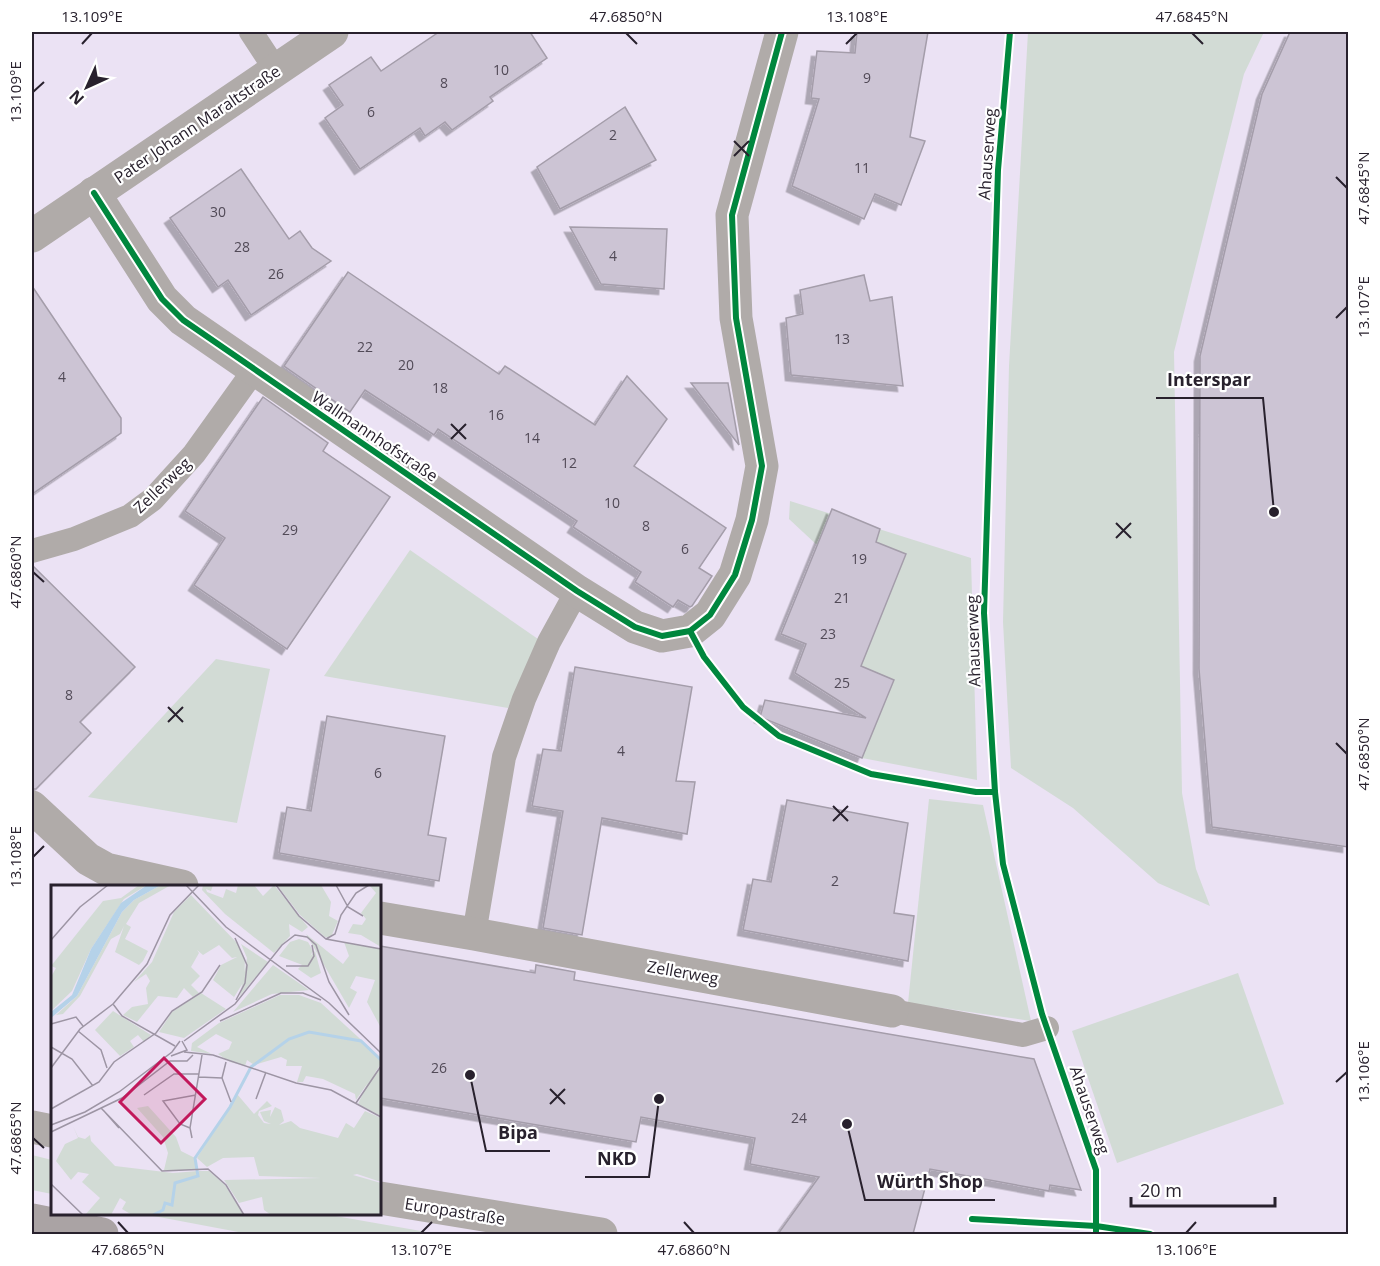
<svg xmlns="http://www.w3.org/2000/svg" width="1380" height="1266" font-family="'Open Sans',sans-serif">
	<defs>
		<filter id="shadow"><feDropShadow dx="-5.5" dy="5.5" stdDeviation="0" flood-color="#0004"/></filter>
	</defs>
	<rect width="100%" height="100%" fill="#ebe2f4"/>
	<g fill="#d2dbd5">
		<polygon points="1028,32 1264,32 1244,74 1174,352 1182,793 1196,869 1210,906 1158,883 1073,808 1011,768 1003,622 1009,366"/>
		<polygon points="790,501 971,558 977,780 862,758 894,680 860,666 906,554 828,522 818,546 789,519"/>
		<polygon points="410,550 538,639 508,708 324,676"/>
		<polygon points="216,659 270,669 237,823 88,797"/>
		<polygon points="929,799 983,805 1031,1021 908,1003"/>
		<polygon points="1238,973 1284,1104 1117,1163 1072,1031"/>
		<polygon points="32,1155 52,1160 52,1194 32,1190"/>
		<polygon points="143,1214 324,1214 438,1234 249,1234"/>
	</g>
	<g fill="#ccc4d4" stroke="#a49daa" stroke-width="1.5" filter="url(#shadow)">
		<polygon points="439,32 530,32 547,58 490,97 493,101 452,130 445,122 425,136 420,128 360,169 325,118 343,105 329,85 371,57 381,71"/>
		<polygon points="857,32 928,32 910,137 925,141 901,205 875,194 864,219 792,186 819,99 811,98 817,51 855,53"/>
		<polygon points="1290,32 1348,32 1348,847 1212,827 1199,669 1200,356 1262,94"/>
		<polygon points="625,107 656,160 560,209 537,167"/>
		<polygon points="241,169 289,239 300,231 312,248 331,261 251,315 228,280 218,287 170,218"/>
		<polygon points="570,227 667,229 664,289 601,284"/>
		<polygon points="348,272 499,374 505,366 595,425 627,376 667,419 634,466 726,528 699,568 712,576 692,606 690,607 678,600 673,607 635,582 641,572 573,527 577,521 438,429 434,435 365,390 350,412 284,366"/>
		<polygon points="864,275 870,301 892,297 903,386 791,375 786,318 803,314 800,290"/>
		<polygon points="32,286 121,418 121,433 32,494"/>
		<polygon points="691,383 728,383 739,445"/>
		<polygon points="263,397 328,443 323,451 390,497 287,649 194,585 225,538 185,511"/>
		<polygon points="832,509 880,529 876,542 906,554 861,666 894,680 862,758 760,717 765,700 866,718 795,673 806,644 781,634"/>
		<polygon points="32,565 135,667 80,722 91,733 36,789 32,789"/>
		<polygon points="575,667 692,687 676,781 695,782 687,834 602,818 582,935 543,928 563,811 532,806 543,749 561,751"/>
		<polygon points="327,716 445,736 428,835 446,838 439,881 279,853 287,807 311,811"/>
		<polygon points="787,800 908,823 894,913 914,916 908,961 743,930 753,879 771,882"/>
		<polygon points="380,946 535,973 536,965 575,972 574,980 1034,1059 1081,1190 1050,1185 1049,1191 930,1169 913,1234 778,1234 819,1177 750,1164 755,1138 641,1117 636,1142 380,1098"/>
	</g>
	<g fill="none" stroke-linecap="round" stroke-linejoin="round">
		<g stroke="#b0aba9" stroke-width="24">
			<polyline points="251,32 276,70"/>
			<polyline points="32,551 74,539 130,516 153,499 194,454 255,369"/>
			<polyline points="474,934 504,757 524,699 549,642 577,591"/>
			<polyline points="892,1011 1023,1035 1047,1028"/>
		</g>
		<g stroke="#b0aba9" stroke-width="33">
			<polyline points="94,193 162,299 183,320 577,591 635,627 662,636 690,631 710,615 735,575 752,520 762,466 736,318 732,215 782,32"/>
			<polyline points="32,236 332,32"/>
			<polyline points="32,807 88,859 106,869 182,886"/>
			<polyline points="380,918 474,934 892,1011"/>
			<polyline points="32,1127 52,1131"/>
			<polyline points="380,1198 601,1234"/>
		</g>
		<polyline stroke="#aaa3a4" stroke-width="33" points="32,1220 102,1234"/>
		<g stroke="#fff" stroke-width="10">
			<g id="cycleway">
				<polyline points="1010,32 998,170 984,613 995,792 1003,864 1042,1014 1096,1170 1096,1234"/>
				<polyline points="94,193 162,299 183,320 577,591 635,627 662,636 690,631 710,615 735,575 752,520 762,466 736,318 732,215 782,32"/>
				<polyline points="690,631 704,657 743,707 779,736 871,774 976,792 995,792"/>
				<polyline points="972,1219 1096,1226 1150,1234"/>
			</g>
		</g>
		<use href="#cycleway" stroke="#00873e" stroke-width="6"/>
	</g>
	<path fill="none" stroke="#28212d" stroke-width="2" d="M626 33 637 44M1192 33 1203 44M82 44 92 33M846 44 857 33M33 92 44 82M734 141 749 156M734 156 749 141M1336 177 1347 188M1336 318 1347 307M451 424 466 439M451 439 466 424M1116 523 1131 538M1116 538 1131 523M33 572 44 582M168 707 183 722M168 722 183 707M1336 743 1347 754M833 806 848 821M833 821 848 806M33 857 44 846M1336 1082 1347 1072M550 1089 565 1104M550 1104 565 1089M33 1138 44 1148M118 1222 128 1233M684 1222 694 1233M421 1233 432 1222M1186 1233 1196 1222"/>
	<g text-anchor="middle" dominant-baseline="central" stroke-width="4.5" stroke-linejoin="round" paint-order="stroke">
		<g font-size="14" fill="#514a57">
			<text x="501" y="69">10</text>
			<text x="867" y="77">9</text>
			<text x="444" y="82">8</text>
			<text x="371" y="111">6</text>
			<text x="613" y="134">2</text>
			<text x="862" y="167">11</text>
			<text x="218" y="211">30</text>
			<text x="242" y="246">28</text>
			<text x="613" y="255">4</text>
			<text x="276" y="273">26</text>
			<text x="842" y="338">13</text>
			<text x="365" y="346">22</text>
			<text x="406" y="364">20</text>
			<text x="62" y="376">4</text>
			<text x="440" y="387">18</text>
			<text x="496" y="414">16</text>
			<text x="532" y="437">14</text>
			<text x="569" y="462">12</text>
			<text x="612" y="502">10</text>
			<text x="646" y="525">8</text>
			<text x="290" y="529">29</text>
			<text x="685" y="548">6</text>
			<text x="859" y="558">19</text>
			<text x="842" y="597">21</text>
			<text x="828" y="633">23</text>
			<text x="842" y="682">25</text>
			<text x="69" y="694">8</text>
			<text x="621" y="750">4</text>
			<text x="378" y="772">6</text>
			<text x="835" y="880">2</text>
			<text x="439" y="1067">26</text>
			<text x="799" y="1117">24</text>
		</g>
		<g font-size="16" fill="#28212d" stroke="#fff">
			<text transform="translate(197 124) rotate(-34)">Pater Johann Maraltstraße</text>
			<text transform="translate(987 154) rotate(-86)">Ahauserweg</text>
			<text transform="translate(375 436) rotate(34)">Wallmannhofstraße</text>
			<text transform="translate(162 485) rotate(-44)">Zellerweg</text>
			<text transform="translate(973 641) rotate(-92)">Ahauserweg</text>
			<text transform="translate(683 972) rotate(10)">Zellerweg</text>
			<text transform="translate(1090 1110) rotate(71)">Ahauserweg</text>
			<text transform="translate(455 1211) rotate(9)">Europastraße</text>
		</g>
	</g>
	<g transform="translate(51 885)">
		<rect width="330" height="330" fill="#ebe2f4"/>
		<path d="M88 0H96L73 14 40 64 21 106 0 126V92L5 83 0 81 52 16 70 13ZM110 0H120L88 18 75 39 80 42 74 54 97 66 92 76 88 80 64 67 73 41 69 49 60 54 29 111 12 129 5 130 26 111 71 27 83 15ZM152 0H162L160 6 155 4 156 7 172 13 175 4 185 8 187 0H203L212 11 223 0 257 42 251 47 238 39 239 51 223 68 174 29 151 5ZM226 0H270L280 17 278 31 287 36 280 52H274L249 30ZM330 0V62L310 50 297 48 302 39 311 40 315 34 310 28 325 8 319 1ZM140 10 186 58 194 74 193 96 177 122 183 112 162 95 170 80 186 72 181 73 168 60 152 70 146 65 148 68 140 82 149 91 140 100 148 108 142 112 133 103 126 113 107 111 86 137 72 130 81 122 97 119 95 103 99 96 95 89 83 97 101 77 123 27ZM255 49 292 79 298 71 293 57 330 64V143L316 117 324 95 305 91 299 103 306 107 298 123ZM248 54 257 57 262 66 254 81 228 71 239 57ZM190 59 217 77 189 111 196 73ZM264 66 270 88 260 93 247 84ZM222 80 258 105 221 109 182 127ZM150 108 175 124 133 153 108 147 121 127ZM229 110H248L270 118 330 173V179L305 215 304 209 272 194 255 191 252 197H246L251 181H235L236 175 230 172 203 180 196 175 194 181 179 177 167 169 178 164 181 157 165 149 146 162 161 169 140 166 141 158 168 138ZM62 126 100 150 93 157 87 150 79 156 83 162 69 171 44 145ZM330 182V231L307 219 319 193ZM186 209 203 229 216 216 221 221 208 226 207 230 213 238 220 239 213 236 209 227 220 225 219 232 224 222 230 225 233 236 228 240 240 236 249 243 287 253 295 238 303 243 314 226 330 233V297L306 289 302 290 330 298V330H220L213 325 211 312 188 318 173 295 270 293 208 291 203 272 172 273 156 282 146 273ZM97 221 125 252 130 266 144 273 147 285H113L117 268 112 252 86 223ZM22 241 27 252 34 254 39 250 40 256 64 281 122 288 147 286 145 293 148 286H158L174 300 192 329 81 330 71 324 75 317 69 313 60 330H34L49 313 31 297 38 289 27 287 20 295 5 276 14 259 27 253Z" fill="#d2dbd5"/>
		<path d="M96 0H110L83 15 71 27 26 111 0 133V127L21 110 40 64 70 18Z" fill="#b5d2e9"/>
		<path fill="none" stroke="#b5d2e9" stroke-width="3" d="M102 330 112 325 114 318 121 320 124 298 147 291 144 273 179 222 200 182 238 154 258 147 310 156 330 175"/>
		<path fill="none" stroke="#9d95a4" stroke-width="1.5" d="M135 0 175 42 278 118 330 168M225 0 248 31 275 54 330 64M285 0 297 22 312 31M184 53 196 80 194 98 185 115M275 54 284 49 290 30 305 8 318 0M0 55 29 22 57 0M235 81H257L263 71 261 60M169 136 230 108H252L270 115M0 139 25 132 32 141M27 146 50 165 56 183M133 156 184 119 231 60 244 50 256 52 265 60 278 97 298 130M124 161 71 131 62 119 96 79 119 30 148 0M0 162 21 174 42 201M133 167 162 170 245 198 280 205 330 232M120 171 136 165 131 156M175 177 171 193 180 217M0 183 29 144 62 119M148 192 171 193M93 210 123 189H148M205 214 215 187M305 218 330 181M50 223 111 286 157 284 175 300 193 330M0 224 48 197 63 177 105 148 121 126 151 107 169 80M53 226 68 243M0 240 34 227 68 207 121 167 129 156M139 243 129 239 112 216 145 210M0 247 71 213 119 176H136L142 170M141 253 139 243 151 170M0 299 32 330"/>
		<path fill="#c2185b" fill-opacity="0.15" stroke="#c2185b" stroke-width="3" d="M113 173 154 214 110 258 69 217Z"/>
		<rect width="330" height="330" fill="none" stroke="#28212d" stroke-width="3"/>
	</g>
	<path fill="none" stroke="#28212d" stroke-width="2" d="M1274 512L1263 398H1156M470 1075L486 1151H550M659 1099L649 1177H585M847 1124L865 1200H995"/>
	<g fill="#28212d" stroke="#fff" stroke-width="2">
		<circle cx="1274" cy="512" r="6"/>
		<circle cx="470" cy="1075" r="6"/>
		<circle cx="659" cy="1099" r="6"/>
		<circle cx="847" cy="1124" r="6"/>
	</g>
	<g font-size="18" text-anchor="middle" font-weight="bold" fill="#28212d" stroke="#fff" stroke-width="4.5" stroke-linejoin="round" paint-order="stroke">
		<text x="1209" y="386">Interspar</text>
		<text x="518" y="1139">Bipa</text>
		<text x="617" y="1165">NKD</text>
		<text x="930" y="1188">Würth Shop</text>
	</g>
	<rect width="1380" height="1266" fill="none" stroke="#ffffff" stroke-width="66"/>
	<g transform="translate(87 87) rotate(225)" stroke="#ffffff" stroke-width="4.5" paint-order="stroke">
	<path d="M0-4.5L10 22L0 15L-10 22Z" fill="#28212d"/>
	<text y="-9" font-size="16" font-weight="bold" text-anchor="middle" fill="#28212d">N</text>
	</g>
	<path d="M1131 1197v9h144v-9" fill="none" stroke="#28212d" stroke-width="3"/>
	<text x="1140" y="1197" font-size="18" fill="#28212d" stroke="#ffffff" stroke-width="4.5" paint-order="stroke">20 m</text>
	<rect x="33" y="33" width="1314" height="1200" fill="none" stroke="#28212d" stroke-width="2"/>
	<g font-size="15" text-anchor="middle" fill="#28212d">
		<text x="92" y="22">13.109°E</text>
		<text x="626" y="22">47.6850°N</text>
		<text x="857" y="22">13.108°E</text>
		<text x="1192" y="22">47.6845°N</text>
		<text transform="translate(16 92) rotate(-90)" y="5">13.109°E</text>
		<text transform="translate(1364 188) rotate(-90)" y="5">47.6845°N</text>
		<text transform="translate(1364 307) rotate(-90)" y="5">13.107°E</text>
		<text transform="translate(16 572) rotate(-90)" y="5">47.6860°N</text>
		<text transform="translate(1364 754) rotate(-90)" y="5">47.6850°N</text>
		<text transform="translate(16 857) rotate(-90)" y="5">13.108°E</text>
		<text transform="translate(1364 1072) rotate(-90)" y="5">13.106°E</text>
		<text transform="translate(16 1138) rotate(-90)" y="5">47.6865°N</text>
		<text x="128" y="1255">47.6865°N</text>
		<text x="421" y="1255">13.107°E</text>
		<text x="694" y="1255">47.6860°N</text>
		<text x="1186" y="1255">13.106°E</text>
	</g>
</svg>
